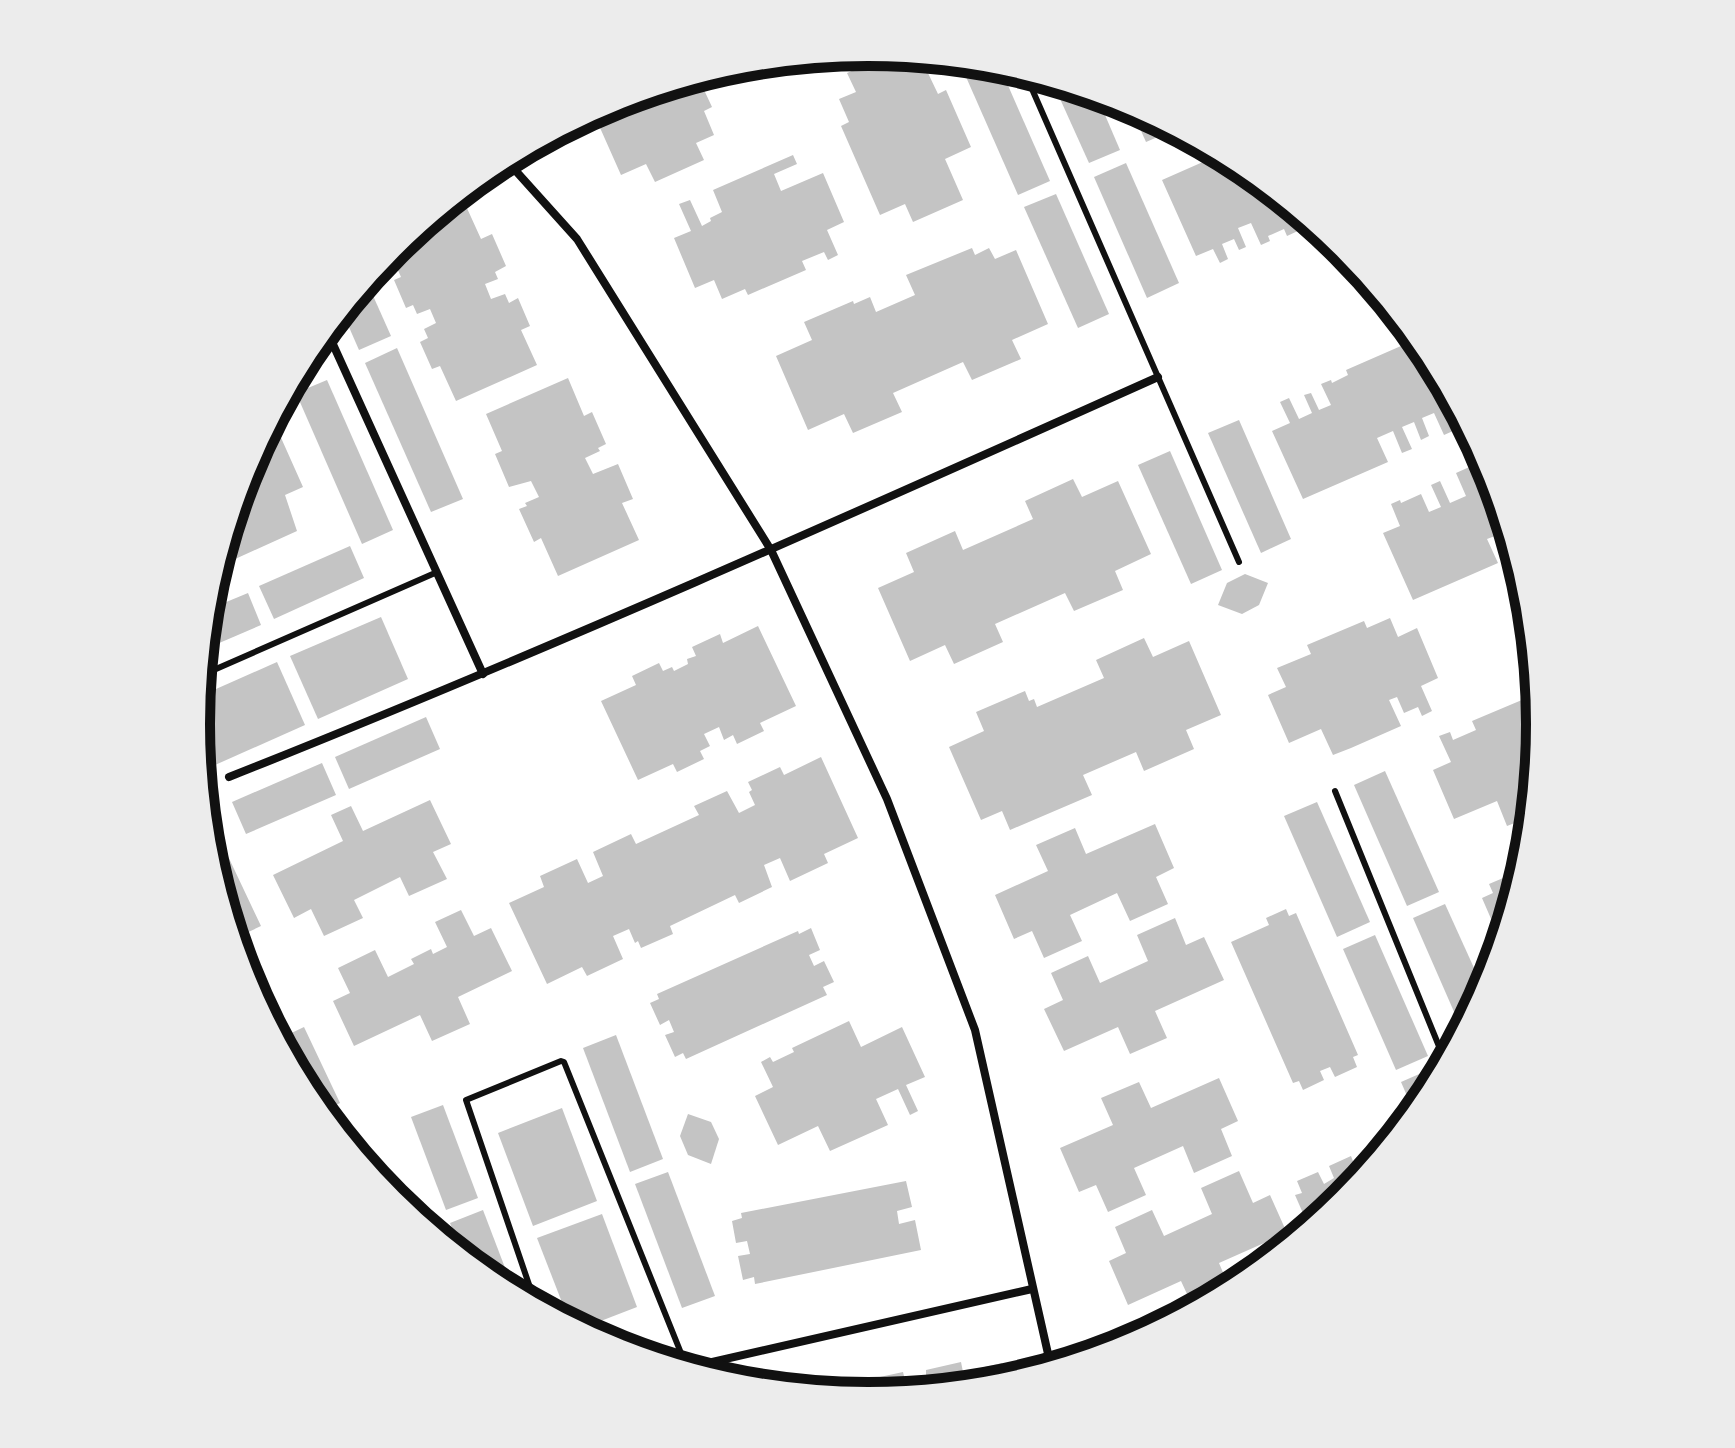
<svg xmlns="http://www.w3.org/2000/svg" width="1735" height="1448" font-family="'PT Sans',sans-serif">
	<rect width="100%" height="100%" fill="#fff"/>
	<g fill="#c4c4c4">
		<polygon points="891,54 899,55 906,69 932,58 936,68 927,71 938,94 946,90 971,147 945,159 963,200 913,222 905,204 880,215 841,126 849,122 839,99 856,92 847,73"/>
		<polygon points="803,58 772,73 767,62"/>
		<polygon points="959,61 999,65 1050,181 1018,195"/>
		<polygon points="698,77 712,107 704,111 714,135 696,143 704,160 655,182 646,164 621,175 593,112 611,103"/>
		<polygon points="1052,81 1096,94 1120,150 1089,163"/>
		<polygon points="1130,106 1174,130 1146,142"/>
		<polygon points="1221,154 1241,166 1313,224 1287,236 1284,229 1268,236 1270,241 1261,245 1251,223 1238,228 1246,247 1239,250 1234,239 1222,244 1228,259 1220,263 1213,249 1196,256 1162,180"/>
		<polygon points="793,155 797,164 774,174 781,191 823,173 844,222 827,230 838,255 828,260 824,252 802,261 806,270 748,295 745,289 722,299 714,280 695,288 674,238 691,231 679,204 690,200 702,226 711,221 710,218 722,212 713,190"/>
		<polygon points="1126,163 1179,283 1147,298 1094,177"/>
		<polygon points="1056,194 1109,314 1078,328 1024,207"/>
		<polygon points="466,206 481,239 492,234 506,266 495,272 498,279 485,284 491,299 505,294 509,303 518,298 530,326 521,330 537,365 456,401 440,366 432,369 420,342 428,338 424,329 436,323 430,309 417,314 413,305 406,308 394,280 401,277 390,252 418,228"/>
		<polygon points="972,248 975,255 989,248 995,259 1016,250 1048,324 1012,340 1021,359 972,380 963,362 893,393 902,412 853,433 844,414 808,430 776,356 812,340 804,322 853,301 854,304 870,297 876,312 915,295 906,275"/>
		<polygon points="366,280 391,336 359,350 342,311"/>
		<polygon points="1417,339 1426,351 1464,420 1451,426 1453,431 1444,435 1434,413 1422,418 1429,436 1421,440 1414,422 1402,427 1412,449 1402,453 1393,431 1377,438 1388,462 1303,499 1272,431 1290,423 1280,402 1289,398 1299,419 1312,413 1304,395 1311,393 1319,410 1331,405 1321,384 1331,380 1332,383 1348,375 1346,370"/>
		<polygon points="312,346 322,366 294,379 309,350"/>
		<polygon points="397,348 463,499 431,512 365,363"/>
		<polygon points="568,378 584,416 592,412 606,444 598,448 600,451 585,458 593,474 618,464 633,499 622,503 639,540 558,576 541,538 534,542 519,509 527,506 525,503 539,497 531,481 509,487 495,454 502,451 486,414"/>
		<polygon points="327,380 393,530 362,544 296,393"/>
		<polygon points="1239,420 1291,539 1261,553 1208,433"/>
		<polygon points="278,431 303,487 285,495 297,531 222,565 219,558 247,466 262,438"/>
		<polygon points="1170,451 1222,570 1191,584 1138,465"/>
		<polygon points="1485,460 1515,555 1503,533 1487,539 1498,563 1413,600 1383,533 1400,526 1391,504 1400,500 1401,503 1421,494 1429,512 1441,507 1431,485 1440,481 1450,503 1466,496 1456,473"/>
		<polygon points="1073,479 1082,497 1118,481 1151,554 1115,571 1123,590 1074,611 1065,593 995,624 1003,642 954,664 945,645 910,661 878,588 914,572 906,553 955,531 963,550 1033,519 1025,501"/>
		<polygon points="350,546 364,578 274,619 259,586"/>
		<polygon points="1245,574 1268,583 1259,605 1242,614 1218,605 1227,583"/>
		<polygon points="248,593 261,625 203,650 207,610"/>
		<polygon points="381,617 408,679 318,719 290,656"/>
		<polygon points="1390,618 1398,637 1417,628 1438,678 1421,686 1432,711 1422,716 1418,707 1404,713 1397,697 1389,700 1401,726 1351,748 1333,755 1321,729 1289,743 1268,695 1286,687 1277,668 1311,654 1307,645 1364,621 1367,628"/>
		<polygon points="758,626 796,706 760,723 764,731 737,744 733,735 724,740 719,727 704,734 710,746 700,751 704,759 677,772 673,764 638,780 601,701 636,685 632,676 659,663 663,671 672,667 674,671 688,664 687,659 696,656 692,647 720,634 723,643"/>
		<polygon points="1144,638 1153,657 1189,641 1221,715 1186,730 1194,749 1144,771 1136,752 1083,775 1092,795 1010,830 1002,811 981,820 949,747 984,731 976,712 1025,691 1029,701 1034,699 1037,707 1104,678 1096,660"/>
		<polygon points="277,662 305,725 215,765 196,722 198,697"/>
		<polygon points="1529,697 1539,724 1530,817 1507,826 1497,801 1454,819 1433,770 1451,762 1439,736 1450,732 1453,740 1476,730 1472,721"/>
		<polygon points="426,717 440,749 349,789 335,757"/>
		<polygon points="821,757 858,838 824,854 828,863 790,881 780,858 764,865 772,887 739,903 735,895 670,926 673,934 641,948 638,941 635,943 629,929 613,936 623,959 587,976 582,967 547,984 509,903 544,887 540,876 577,859 588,883 603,876 593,852 631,834 636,844 699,815 694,806 727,791 739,813 755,805 749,792 752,790 748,782 780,767 784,775"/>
		<polygon points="322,763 336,795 246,834 232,802"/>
		<polygon points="1385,771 1439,892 1407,906 1354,785"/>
		<polygon points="430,800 451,844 433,852 447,879 409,896 400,877 354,900 363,918 324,936 311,909 294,918 273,875 343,841 331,815 351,806 363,831"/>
		<polygon points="1317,802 1370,922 1337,937 1284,816"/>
		<polygon points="1155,824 1174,868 1156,877 1168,904 1130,921 1117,893 1070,915 1082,941 1044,958 1032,931 1014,939 995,895 1048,871 1036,845 1075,828 1086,854"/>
		<polygon points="226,852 261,926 240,936 251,959 241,964 210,859"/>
		<polygon points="1522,870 1498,950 1489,931 1495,928 1482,898 1493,893 1489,884"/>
		<polygon points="1445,904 1484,990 1462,1030 1413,918"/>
		<polygon points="1286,909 1289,916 1296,913 1358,1055 1353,1057 1357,1067 1335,1077 1330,1067 1320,1071 1324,1080 1303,1090 1299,1081 1293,1083 1231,942 1269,925 1266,918"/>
		<polygon points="461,910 474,936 491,928 512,971 458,997 470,1024 432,1041 420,1015 354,1046 333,1001 350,993 338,968 375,950 388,977 414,964 411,959 431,949 433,954 447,947 435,922"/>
		<polygon points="1175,918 1186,945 1204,937 1224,980 1155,1011 1167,1038 1130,1054 1118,1027 1064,1051 1044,1009 1063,1000 1051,973 1088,956 1100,983 1148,961 1137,935"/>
		<polygon points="811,928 820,950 809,955 814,966 824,961 834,982 823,987 827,995 686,1059 683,1053 675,1057 665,1035 674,1032 669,1020 660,1025 650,1003 659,999 657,994 798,931 799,934"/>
		<polygon points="1375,935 1428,1056 1396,1070 1343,949"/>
		<polygon points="272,1021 281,1038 304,1027 340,1103 321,1112 309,1097 269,1022"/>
		<polygon points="849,1021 861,1047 902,1027 925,1077 906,1085 918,1111 910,1115 898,1089 876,1099 888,1125 830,1151 818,1126 778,1145 755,1096 773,1087 761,1062 770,1057 773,1062 794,1052 792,1048"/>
		<polygon points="616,1035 663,1159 630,1172 583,1048"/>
		<polygon points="1433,1068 1437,1077 1426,1098 1414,1112 1401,1082"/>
		<polygon points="1219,1078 1238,1121 1221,1129 1232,1156 1194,1173 1183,1146 1134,1168 1146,1195 1108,1212 1096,1185 1079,1192 1060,1148 1113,1125 1101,1098 1139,1082 1151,1108"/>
		<polygon points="443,1105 478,1198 446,1210 411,1117"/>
		<polygon points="562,1108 597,1201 533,1226 498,1133"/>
		<polygon points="688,1114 711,1122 719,1139 711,1164 688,1155 680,1136"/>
		<polygon points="1351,1156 1356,1169 1361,1167 1364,1173 1342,1199 1309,1227 1295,1195 1302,1193 1297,1181 1318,1172 1324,1184 1334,1178 1329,1166"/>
		<polygon points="1239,1171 1253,1203 1270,1195 1287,1233 1219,1263 1230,1289 1211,1299 1193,1307 1181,1281 1128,1305 1109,1261 1126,1253 1115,1227 1152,1210 1164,1236 1212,1214 1201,1188"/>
		<polygon points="668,1172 715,1296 682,1308 635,1184"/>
		<polygon points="906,1181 912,1207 897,1211 899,1224 915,1220 921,1250 755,1284 754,1277 743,1280 738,1256 750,1254 747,1241 736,1243 732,1221 742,1218 741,1213"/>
		<polygon points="483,1210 515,1294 494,1282 464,1258 450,1223"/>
		<polygon points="602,1214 637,1307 580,1329 570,1323 537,1238"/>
		<polygon points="961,1362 963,1372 1002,1363 1006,1381 926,1390 926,1370"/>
		<polygon points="903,1372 908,1392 867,1396 853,1395 869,1391 866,1380"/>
	</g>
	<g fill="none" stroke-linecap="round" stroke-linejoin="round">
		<g stroke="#111" stroke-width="6">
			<polyline points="1025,73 1239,562"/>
			<polyline points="200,676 435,573"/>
			<polyline points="1335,791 1445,1061"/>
			<polyline points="536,1305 466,1100 561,1061 564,1062 687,1368"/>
		</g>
		<g stroke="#111" stroke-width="8">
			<polyline points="505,159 577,239 771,550 887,799 975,1030 1051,1367"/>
			<polyline points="326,329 483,674"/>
			<path d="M229 777C542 653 850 515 1158 377"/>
			<polyline points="686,1368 1032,1289"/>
		</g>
	</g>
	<path d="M0 0H1735V1448H0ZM210 724a658 658 0 1 1 1316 0a658 658 0 1 1-1316 0Z" fill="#ececec" fill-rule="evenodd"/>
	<path fill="none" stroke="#111" stroke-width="10" d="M210 724a658 658 0 1 1 1316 0a658 658 0 1 1-1316 0Z"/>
</svg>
